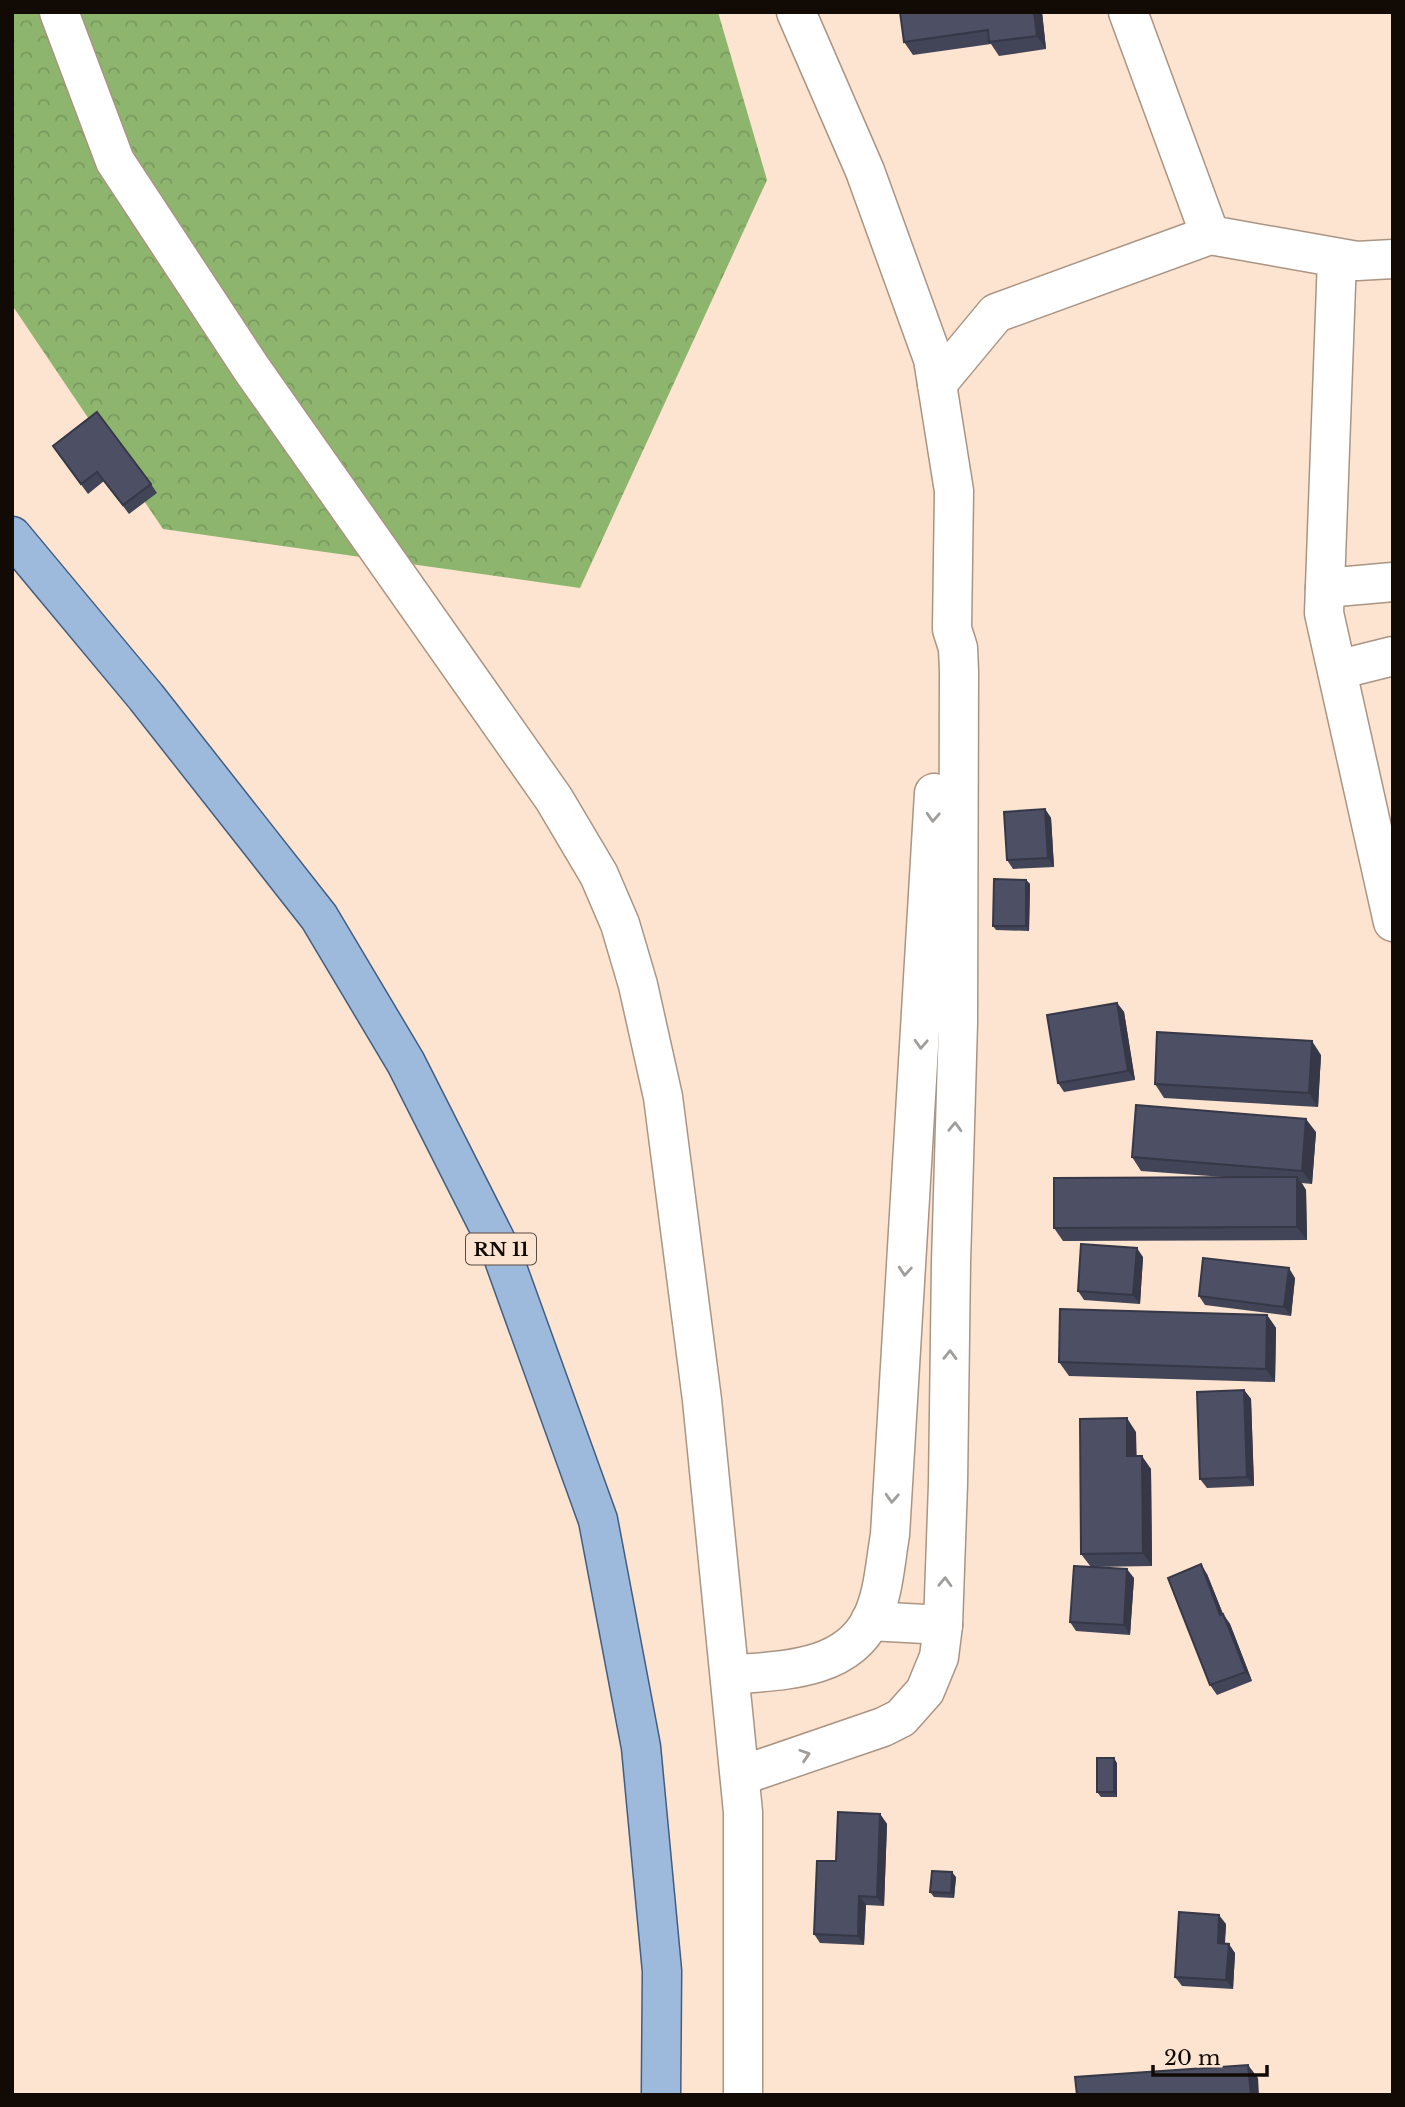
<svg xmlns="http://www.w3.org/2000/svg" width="1405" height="2107" font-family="'Libre Baskerville',serif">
	<defs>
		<pattern id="forest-crowns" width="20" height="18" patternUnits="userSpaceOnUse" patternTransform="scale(1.75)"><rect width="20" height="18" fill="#8eb56e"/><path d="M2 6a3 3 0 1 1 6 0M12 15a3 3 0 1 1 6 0" fill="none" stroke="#799a5e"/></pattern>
	</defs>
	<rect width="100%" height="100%" fill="#fce4d1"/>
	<polygon fill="url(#forest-crowns)" points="12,12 718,12 767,180 580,588 163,529 12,305"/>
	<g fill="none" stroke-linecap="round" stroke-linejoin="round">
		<g stroke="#aa9483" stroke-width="41">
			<g id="minor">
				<polyline points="59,12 115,161 251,368 554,799 599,875 620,924 638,985 663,1097 702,1400 743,1812 743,2095"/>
				<polyline points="1128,12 1210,235 1357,261 1393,259"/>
				<polyline points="1337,258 1324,613 1393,922"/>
				<polyline points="937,384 996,313 1210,235"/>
				<polyline points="1325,588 1393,582"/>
				<polyline points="1337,670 1393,656"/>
				<polyline points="870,1621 943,1625"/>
				<path d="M730 1675C779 1670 845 1672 871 1620 884 1594 885 1563 890 1535L934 793"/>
				<polyline points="740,1776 883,1727 901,1718 925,1691 939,1657 943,1625 948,1484 951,1263 958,1023 959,671 958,648 952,629 954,491 933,359 865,171 796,12"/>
			</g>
		</g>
		<g stroke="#415e82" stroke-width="41">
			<polyline id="major" points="12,536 146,697 319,917 406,1063 501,1251 598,1520 641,1747 662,1971 661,2095"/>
		</g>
		<use href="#minor" stroke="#fff" stroke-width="38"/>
		<use href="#major" stroke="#9dbadc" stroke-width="38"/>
	</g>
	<g fill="#424457">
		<polygon points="1042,12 1046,49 999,56 991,44 913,55 904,42"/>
		<polygon points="53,446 151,484 157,493 129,514 104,481 88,494"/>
		<polygon points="1045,809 1051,818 1054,867 1013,869 1007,860"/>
		<polygon points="1026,880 1030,884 1029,931 996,930 993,926"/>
		<polygon points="1117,1003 1124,1012 1135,1080 1064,1092 1058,1083"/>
		<polygon points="1321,1055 1318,1107 1164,1098 1155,1084"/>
		<polygon points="1316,1132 1312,1184 1302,1183 1306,1190 1307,1240 1063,1241 1054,1228 1224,1177 1141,1171 1132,1157"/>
		<polygon points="1143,1257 1140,1304 1084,1300 1078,1291"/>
		<polygon points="1295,1278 1291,1316 1205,1305 1199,1296"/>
		<polygon points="1267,1315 1276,1328 1275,1382 1069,1376 1059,1362"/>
		<polygon points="1244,1390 1251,1399 1254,1486 1207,1488 1200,1479"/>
		<polygon points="1136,1432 1136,1456 1151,1469 1152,1566 1093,1567 1134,1578 1130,1635 1076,1631 1070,1622 1091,1567 1081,1554"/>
		<polygon points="1207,1574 1223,1614 1230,1624 1252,1681 1217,1695 1210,1685"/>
		<polygon points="1117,1763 1117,1797 1101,1797 1097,1792"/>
		<polygon points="880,1814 887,1824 884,1906 866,1905 864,1945 820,1943 814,1934 836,1861"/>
		<polygon points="956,1877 954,1898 934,1897 930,1892"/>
		<polygon points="1226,1924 1225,1943 1235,1953 1233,1989 1182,1986 1175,1977"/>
	</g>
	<g fill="#363747">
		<polygon points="1034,12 1042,12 1046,49 1037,36"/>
		<polygon points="1045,809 1051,818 1054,867 1048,858"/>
		<polygon points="1026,880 1030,884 1029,931 1026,926"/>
		<polygon points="1117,1003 1124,1012 1135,1080 1128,1071"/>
		<polygon points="1312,1041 1321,1055 1318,1107 1309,1093"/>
		<polygon points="1306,1119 1316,1132 1312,1184 1302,1171"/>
		<polygon points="1297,1177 1306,1190 1307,1240 1297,1227"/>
		<polygon points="1137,1248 1143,1257 1140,1304 1133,1295"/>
		<polygon points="1289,1268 1295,1278 1291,1316 1284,1307"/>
		<polygon points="1267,1315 1276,1328 1275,1382 1266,1369"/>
		<polygon points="1244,1390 1251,1399 1254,1486 1247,1477"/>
		<polygon points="1127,1418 1136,1432 1137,1469 1127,1456"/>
		<polygon points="1142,1456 1151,1469 1152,1566 1143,1553"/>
		<polygon points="1201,1564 1207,1574 1227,1624 1220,1615"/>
		<polygon points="1127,1569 1134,1578 1130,1635 1124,1625"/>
		<polygon points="1223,1614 1230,1624 1252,1681 1246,1672"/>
		<polygon points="1114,1758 1117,1763 1117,1797 1114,1792"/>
		<polygon points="880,1814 887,1824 884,1906 877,1897"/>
		<polygon points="952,1872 956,1877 954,1898 951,1893"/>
		<polygon points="859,1896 866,1905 864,1945 858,1936"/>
		<polygon points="1219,1915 1226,1924 1224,1952 1218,1943"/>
		<polygon points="1229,1944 1235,1953 1233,1989 1226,1980"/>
		<polygon points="1248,2065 1258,2078 1259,2095 1251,2095"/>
	</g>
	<g fill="#4d4f65" stroke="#363747" stroke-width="2">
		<polygon points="900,12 1034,12 1037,36 989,42 988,30 904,42"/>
		<polygon points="97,412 151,484 123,505 97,472 81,484 53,446"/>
		<polygon points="1045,809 1048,858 1007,860 1004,812"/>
		<polygon points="994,879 1026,880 1026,926 993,926"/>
		<polygon points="1117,1003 1128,1071 1058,1083 1047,1015"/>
		<polygon points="1157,1032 1312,1041 1309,1093 1155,1084"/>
		<polygon points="1136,1105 1306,1119 1302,1171 1132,1157"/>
		<polygon points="1297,1177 1297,1227 1054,1228 1054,1178"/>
		<polygon points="1081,1244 1137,1248 1133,1295 1078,1291"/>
		<polygon points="1203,1258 1289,1268 1284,1307 1199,1296"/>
		<polygon points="1060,1309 1267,1315 1266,1369 1059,1362"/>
		<polygon points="1244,1390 1247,1477 1200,1479 1197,1392"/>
		<polygon points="1127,1418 1127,1456 1142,1456 1143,1553 1081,1554 1080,1419"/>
		<polygon points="1201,1564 1220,1615 1223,1614 1246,1672 1210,1685 1168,1578"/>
		<polygon points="1074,1566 1127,1569 1124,1625 1070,1622"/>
		<rect x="1097" y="1758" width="17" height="34"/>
		<polygon points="838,1812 880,1814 877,1897 859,1896 858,1936 814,1934 817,1861 836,1861"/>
		<polygon points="932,1871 952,1872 951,1893 930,1892"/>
		<polygon points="1179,1912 1219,1915 1218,1943 1229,1944 1226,1980 1175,1977"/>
		<polygon points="1248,2065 1251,2095 1077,2095 1075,2077"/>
	</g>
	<defs><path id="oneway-chevron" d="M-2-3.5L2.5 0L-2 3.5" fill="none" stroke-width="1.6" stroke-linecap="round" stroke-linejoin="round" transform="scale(1.75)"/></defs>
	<g stroke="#a09d9b">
		<use href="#oneway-chevron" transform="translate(933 817) rotate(93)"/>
		<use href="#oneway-chevron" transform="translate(921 1044) rotate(93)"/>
		<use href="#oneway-chevron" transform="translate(955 1127) rotate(-88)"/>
		<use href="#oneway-chevron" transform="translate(905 1271) rotate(94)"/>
		<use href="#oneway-chevron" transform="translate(950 1355) rotate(-89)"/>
		<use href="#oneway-chevron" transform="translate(892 1498) rotate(93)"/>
		<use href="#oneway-chevron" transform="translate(945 1582) rotate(-88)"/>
		<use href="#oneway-chevron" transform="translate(805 1755) rotate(-18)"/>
	</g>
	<g text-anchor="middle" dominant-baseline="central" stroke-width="7" stroke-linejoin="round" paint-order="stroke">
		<rect fill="#fce4d1" stroke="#584b42" stroke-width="2" x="466" y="1233.5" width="70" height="31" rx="5"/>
		<g font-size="19" font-weight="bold" fill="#110a05">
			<text x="501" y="1249">RN 11</text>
		</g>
	</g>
	<rect width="1405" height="2107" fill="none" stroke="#110a05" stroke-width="28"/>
	<path d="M1153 2065v10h114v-10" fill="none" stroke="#110a05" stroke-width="3.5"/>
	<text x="1164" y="2065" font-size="21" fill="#110a05" stroke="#fce4d1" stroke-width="5" paint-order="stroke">20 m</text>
</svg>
